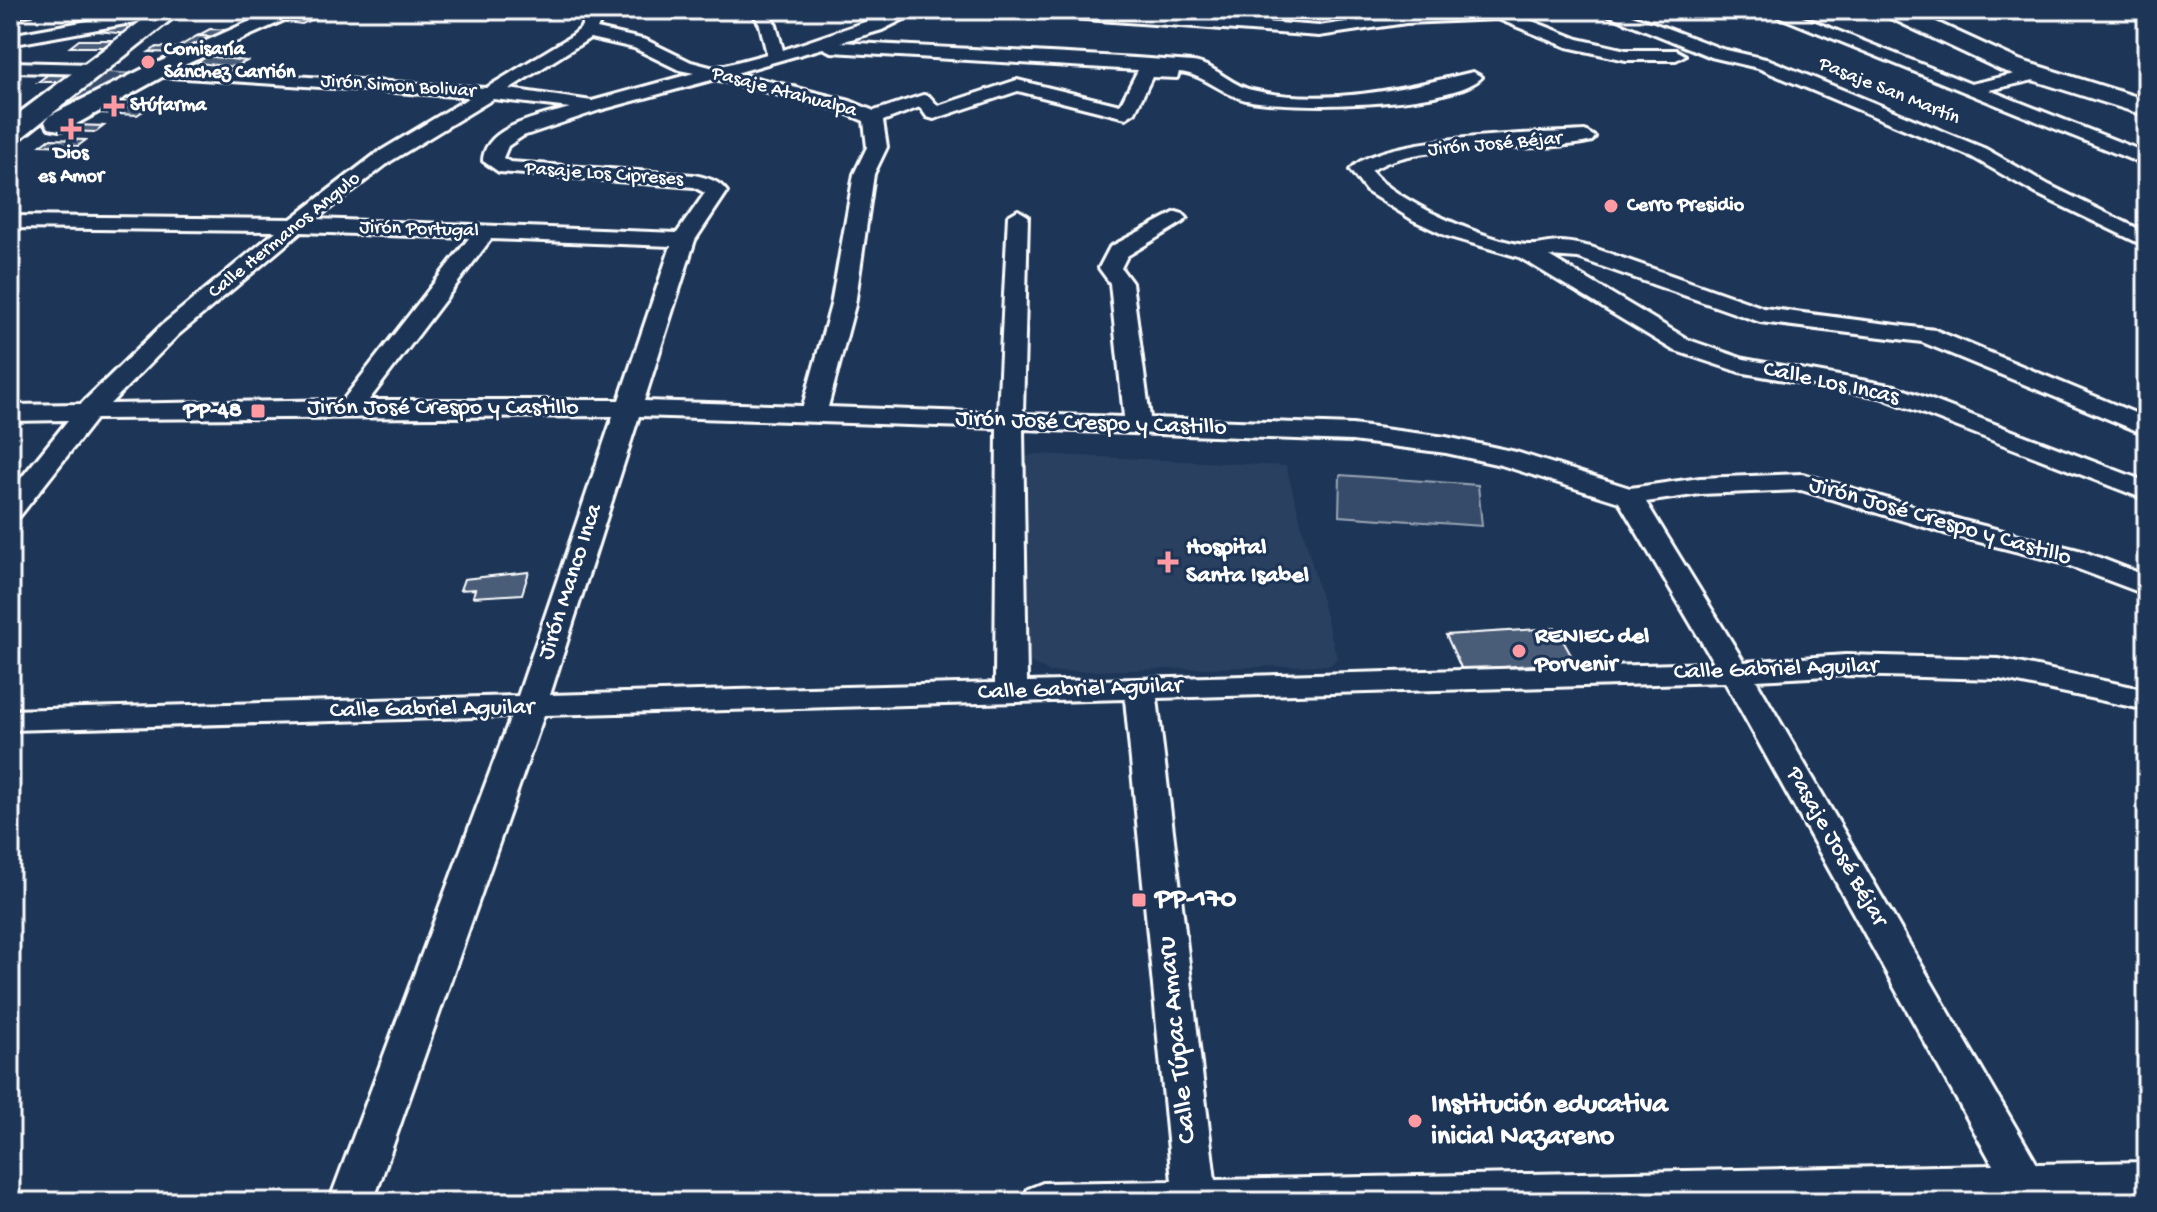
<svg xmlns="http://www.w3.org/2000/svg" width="2157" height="1212" font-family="'Gochi Hand',sans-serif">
	<rect width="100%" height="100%" fill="#1d3557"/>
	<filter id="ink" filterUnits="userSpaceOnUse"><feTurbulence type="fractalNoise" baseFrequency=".0125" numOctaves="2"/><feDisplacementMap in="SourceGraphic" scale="16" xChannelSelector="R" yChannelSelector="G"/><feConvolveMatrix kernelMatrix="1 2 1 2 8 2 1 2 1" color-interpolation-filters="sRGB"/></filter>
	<g filter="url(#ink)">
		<polygon fill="#2a4161" points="1038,454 1286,466 1337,658 1331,665 1049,672 1030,662 1018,458"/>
		<g fill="#364b69" stroke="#9aa5b4" stroke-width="2">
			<polygon points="105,72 140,74 41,123"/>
			<polygon points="1340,475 1478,485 1482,526 1339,516"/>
		</g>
		<g fill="#4a5d79" stroke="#fff" stroke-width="2">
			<polygon points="302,10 332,10 343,11 333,16 298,12"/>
			<polygon points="198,12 229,13 221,18 190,17"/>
			<polygon points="298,12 322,15 302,24 278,21"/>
			<polygon points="149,19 129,34 95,31 98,27"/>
			<polygon points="210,29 234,30 221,37 197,36"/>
			<polygon points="197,36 215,37 195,49 177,48"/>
			<polygon points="79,40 120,40 112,47 70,47"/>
			<polygon points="157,47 177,48 191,49 184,53 149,52"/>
			<polygon points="206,56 247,61 235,67 198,63"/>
			<polygon points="50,73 75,73 64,82 38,82"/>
			<polygon points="123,97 162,99 154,104 115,102"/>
			<polygon points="115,102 154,104 146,109 107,107"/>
			<polygon points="107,107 146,109 137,115 98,113"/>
			<polygon points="72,125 104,126 96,132 63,131"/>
			<polygon points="49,139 86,140 78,146 41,145"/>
			<polygon points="529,572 522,594 473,597 475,589 460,590 464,579"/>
			<polygon points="1556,628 1575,662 1462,670 1446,635"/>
		</g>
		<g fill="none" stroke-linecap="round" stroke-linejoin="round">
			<g stroke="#fff" stroke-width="6">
				<polygon id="service" points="1940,10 1955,10 1922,18 1918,16"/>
			</g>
			<g stroke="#fff" stroke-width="6">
				<g id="minor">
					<polygon points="148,10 183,10 175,15 10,45 10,35"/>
					<path d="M590 10H606L597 29 646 40 691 62 714 68 767 54 760 25 751 10H767L776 25 783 50 900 10H922L882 30 841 42C958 49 1075 53 1192 62 1214 64 1230 85 1252 90 1324 107 1403 89 1473 72L1482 77C1452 108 1289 109 1246 100 1221 94 1204 74 1179 72L1177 78 1152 77 1135 112 1126 118 1018 91 934 119 927 117 920 107 883 121 887 147 874 174 855 305 828 407 998 413 1008 216 1018 210 1028 216 1023 414 1124 417 1110 283 1099 268 1110 247 1176 212 1183 214 1187 218 1183 222 1127 256 1121 268 1132 283 1150 418 1352 425 1446 437 1516 452 1630 488 1700 478 1802 474 1964 521 2082 551 2147 576V595L2062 563 1944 533 1801 490 1700 494 1646 502 1744 662 1845 655 1999 659 2147 690V710L1999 679 1845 675 1756 680 2037 1164 2147 1162V1198L2054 1202H1021L1028 1189 1043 1183 1172 1181 1125 699 544 715 373 1202H329L511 716 10 730V710L518 696 613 416 96 419 20 516 10 518V492L68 420 10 421V405L81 404 162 325 276 231 10 228V216L291 219 377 153 470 97 155 76 146 71 149 67 486 88 573 35 580 29ZM590 38 634 48 679 70 694 73 592 101 509 89ZM823 48 831 52 1138 70 1120 105 1017 80 938 106 929 96 923 95 874 111 850 101 736 73ZM715 79 836 109 864 121 867 147 854 174 831 305 803 406 644 401 695 240 727 192C719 180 707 178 694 175L510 162 503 158 508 146 523 136 600 110ZM493 99 570 108C544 116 484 125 483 161L499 172 694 187 705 193 677 233 316 219 391 161ZM301 232 469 238 343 400 110 404 178 335ZM491 239 671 246 619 400H369ZM639 416 997 428 995 683 550 695ZM1023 429 1352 441 1446 453 1501 465 1619 502 1714 663 1027 682ZM1725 682 1993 1165 1215 1180 1157 698Z"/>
					<polygon points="1022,10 1097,10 1319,26 1406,13 1504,10 1578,39 1626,50 1676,50 1685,55 1676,60 1626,60 1567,47 1498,19 1406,23 1319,36 1030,15"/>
					<polygon points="1596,10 1619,10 1722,49 1770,60 1986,149 2049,185 2147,233 2147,247 2035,193 1972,157 1758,68 1711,57"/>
					<polygon points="1763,10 1785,10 1971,84 2041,68 2047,69 2050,73 2047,77 1989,90 2147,153 2147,166"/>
					<polygon points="10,62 92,64 101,69 92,74 10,72"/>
					<path d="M1585 131 1595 137 1592 141C1535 155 1418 138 1371 171 1395 201 1490 243 1528 245 1539 246 1549 242 1560 242 1570 242 1581 245 1591 247L1764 308 1935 330 2147 418V435L1922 342 1760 322 1578 258 1549 256 1689 340 1744 359 1895 386 2147 482V500L1880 397 1739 372 1673 350 1519 257 1447 236 1413 220 1366 191 1350 170C1378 135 1538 134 1585 131Z"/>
				</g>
			</g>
			<g stroke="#fff" stroke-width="6">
				<g id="tertiary">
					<polygon points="10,10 35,10 32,14 10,18"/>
					<polygon points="275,10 301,10 298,14 162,75 155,77 144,71 148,67"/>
				</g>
			</g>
			<g stroke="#fff" stroke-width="6">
				<polygon id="secondary" points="1881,10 1910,10 2019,60 2147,100 2147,116 2001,70 1884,15"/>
			</g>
			<g stroke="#fff" stroke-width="6">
				<g id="primary">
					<polygon points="156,10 183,10 20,139 10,141 10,120"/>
					<polygon points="155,63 164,66 168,71 164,76 69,128 59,130 49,128 45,122 49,116"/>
				</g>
			</g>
			<use href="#service" fill="#1d3557" fill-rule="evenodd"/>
			<use href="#minor" fill="#1d3557" fill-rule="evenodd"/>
			<use href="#tertiary" fill="#1d3557" fill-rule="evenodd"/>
			<use href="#secondary" fill="#1d3557" fill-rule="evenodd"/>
			<use href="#primary" fill="#1d3557" fill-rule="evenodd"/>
		</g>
	</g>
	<g fill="#ff9aa2" stroke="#1d3557" stroke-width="3">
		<circle cx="148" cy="62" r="8"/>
		<path d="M110 94h8v8h8v8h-8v8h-8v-8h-8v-8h8z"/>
		<path d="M67 117h8v8h8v8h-8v8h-8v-8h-8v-8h8z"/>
		<circle cx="1611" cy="206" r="8"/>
		<rect x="250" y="403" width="16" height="16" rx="4"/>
		<path d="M1164 550h8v8h8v8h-8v8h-8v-8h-8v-8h8z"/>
		<circle cx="1519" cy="651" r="8"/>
		<rect x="1131" y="892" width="16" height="16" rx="4"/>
		<circle cx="1415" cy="1121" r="8"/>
	</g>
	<g text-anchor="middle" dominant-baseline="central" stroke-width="6" stroke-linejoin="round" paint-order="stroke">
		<g font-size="20" font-weight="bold" fill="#fff" stroke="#1d3557" text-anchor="start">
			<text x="164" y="50">Comisaría<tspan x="164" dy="23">Sánchez Carrión</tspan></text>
			<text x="130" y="106">Stúfarma</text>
			<text x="71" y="154" text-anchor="middle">Dios<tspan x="71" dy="23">es Amor</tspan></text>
			<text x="1627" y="206">Cerro Presidio</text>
		</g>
		<g font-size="20" fill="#fff" stroke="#1d3557">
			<text transform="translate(398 87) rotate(4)">Jirón Simon Bolivar</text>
			<text transform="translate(1889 92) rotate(22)">Pasaje San Martín</text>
			<text transform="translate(784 93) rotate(15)">Pasaje Atahualpa</text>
			<text transform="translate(1495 145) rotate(-5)">Jirón José Béjar</text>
			<text transform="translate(604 175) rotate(4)">Pasaje Los Cipreses</text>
			<text transform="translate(419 230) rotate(2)">Jirón Portugal</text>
			<text transform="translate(285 236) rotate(-39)">Calle Hermanos Angulo</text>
		</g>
		<g font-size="24" fill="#fff" stroke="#1d3557">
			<text transform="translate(1831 384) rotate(12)">Calle Los Incas</text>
			<text x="443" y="408">Jirón José Crespo y Castillo</text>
			<text transform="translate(1091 424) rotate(2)">Jirón José Crespo y Castillo</text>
			<text transform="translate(1940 522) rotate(16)">Jirón José Crespo y Castillo</text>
			<text transform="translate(571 582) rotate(-72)">Jirón Manco Inca</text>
			<text transform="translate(1776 670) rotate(-2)">Calle Gabriel Aguilar</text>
			<text transform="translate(1080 690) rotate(-2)">Calle Gabriel Aguilar</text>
			<text transform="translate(432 710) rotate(-1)">Calle Gabriel Aguilar</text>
			<text transform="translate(1836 847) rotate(60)">Pasaje José Béjar</text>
		</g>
		<g font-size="24" font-weight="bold" fill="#fff" stroke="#1d3557" text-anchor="start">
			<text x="242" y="411" text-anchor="end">PP-48</text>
			<text x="1186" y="548">Hospital<tspan x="1186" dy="28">Santa Isabel</tspan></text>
			<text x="1535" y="637">RENIEC del<tspan x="1535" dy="28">Porvenir</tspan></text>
		</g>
		<g font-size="28" font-weight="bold" fill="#fff" stroke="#1d3557" text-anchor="start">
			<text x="1155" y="900">PP-170</text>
			<text x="1431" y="1105">Institución educativa<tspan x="1431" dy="32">inicial Nazareno</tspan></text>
		</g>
		<g font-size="28" fill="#fff" stroke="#1d3557">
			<text transform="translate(1178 1040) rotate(-96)">Calle Túpac Amaru</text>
		</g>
	</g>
	<rect width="2157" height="1212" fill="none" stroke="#1d3557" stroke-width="40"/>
	<rect x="20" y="20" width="2117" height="1172" fill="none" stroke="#fff" stroke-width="3" filter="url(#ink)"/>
</svg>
